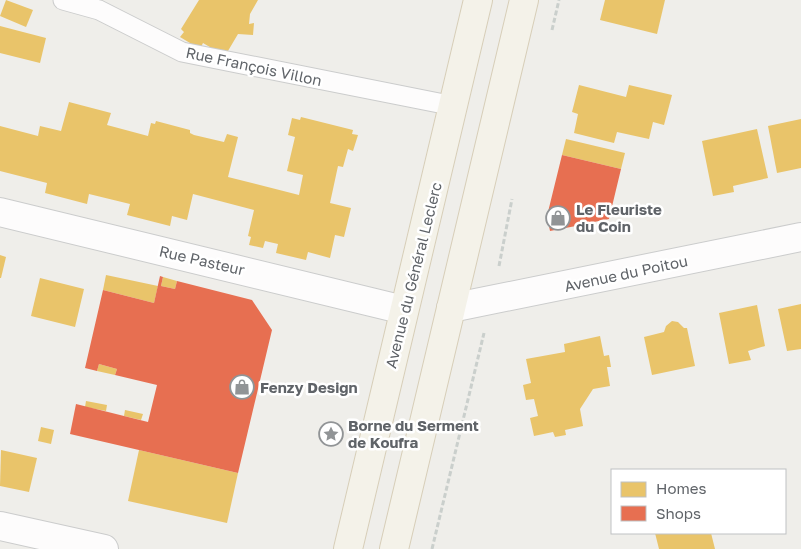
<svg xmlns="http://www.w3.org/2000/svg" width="801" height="549" font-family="'Golos Text',sans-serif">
	<rect width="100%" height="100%" fill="#efeeea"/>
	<g fill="#e9c46a">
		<polygon points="6,0 33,10 26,27 0,16"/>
		<polygon points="199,0 258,0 250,14 249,24 254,23 253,35 238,34 225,56 203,43 200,49 180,37 184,32 181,29"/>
		<polygon points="605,0 665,0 657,34 600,20"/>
		<polygon points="0,26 46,38 40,63 0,53"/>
		<polygon points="579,85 626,97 629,85 672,95 664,125 653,122 649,139 617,132 614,143 574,133 578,114 572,112"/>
		<polygon points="69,102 111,113 107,125 148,136 151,123 155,124 156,121 190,130 190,133 194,135 224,142 227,134 238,137 228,177 299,195 303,175 287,171 295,137 288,135 292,118 300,120 301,117 353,130 352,134 358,135 353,151 348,149 343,167 338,166 330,203 351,208 344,237 335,235 330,258 308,252 306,260 276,253 278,244 265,241 263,248 249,245 251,237 248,236 254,210 193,194 187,220 172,216 170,226 127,215 130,204 89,194 87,204 45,193 47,183 0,171 0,126 38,136 40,126 61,131"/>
		<polygon points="801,119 801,168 777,173 768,126"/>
		<polygon points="757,129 768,178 733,186 734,192 713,196 702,141"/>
		<polygon points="566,139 625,153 621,169 562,155"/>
		<polygon points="0,255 6,257 1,278 0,278"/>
		<polygon points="106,275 158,286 154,303 103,290"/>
		<polygon points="163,277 177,281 175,289 161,286"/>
		<polygon points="40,278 84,289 75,327 31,316"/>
		<polygon points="801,304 801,349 787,351 778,309"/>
		<polygon points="757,305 765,346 748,351 751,360 729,364 719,313"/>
		<polygon points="672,321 678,322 684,328 687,328 695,366 652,375 644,337 664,332 666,326"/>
		<polygon points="600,336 604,356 609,355 611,367 607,367 610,386 593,389 580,409 583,426 565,430 566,435 555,437 553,432 534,436 530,418 538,416 534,399 526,400 523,385 531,383 526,359 565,352 564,344"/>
		<polygon points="99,364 117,369 115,375 97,371"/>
		<polygon points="86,401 107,405 106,411 85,407"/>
		<polygon points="125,410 143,414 141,420 124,416"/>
		<polygon points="41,427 54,430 51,444 38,441"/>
		<polygon points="1,450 37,458 29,492 0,486"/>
		<polygon points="139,450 238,473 227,523 128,501"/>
		<polygon points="655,533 711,533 715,549 659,549"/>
	</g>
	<g fill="#e76f51">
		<polygon points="562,155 621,169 609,219 589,223 590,227 582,228 581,225 550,231 547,216"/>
		<polygon points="160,276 163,277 161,286 175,289 177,281 252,300 272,330 238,473 70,434 76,404 148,422 157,385 115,375 117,369 99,364 97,371 85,368 103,290 154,303"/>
	</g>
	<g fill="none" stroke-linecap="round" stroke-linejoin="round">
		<g stroke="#cbcccc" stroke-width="21">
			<polyline id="lane" points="63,0 99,10 182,52 454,106"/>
		</g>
		<g stroke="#cbcccc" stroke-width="30">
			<g id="street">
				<polyline points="0,212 404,310"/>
				<polyline points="451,308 801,237"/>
				<polyline points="0,526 104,549"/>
			</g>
		</g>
		<g stroke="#d7ceb8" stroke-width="30">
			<g id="primary">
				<polyline points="348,549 478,0"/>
				<polyline points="394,549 524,0"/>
			</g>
		</g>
		<g stroke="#cacfcc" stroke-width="3" stroke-dasharray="5 2.5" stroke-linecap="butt">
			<polyline points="552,30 559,0"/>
			<polyline points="499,266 512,199"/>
			<polyline points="432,549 484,333"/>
		</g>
		<use href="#lane" stroke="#fdfcfc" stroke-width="19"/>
		<use href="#street" stroke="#fdfcfc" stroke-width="28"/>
		<use href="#primary" stroke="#f4f2e9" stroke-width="28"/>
	</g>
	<defs>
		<g id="shop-ring" transform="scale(1.25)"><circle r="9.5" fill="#fff" stroke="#919496" stroke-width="1.5"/><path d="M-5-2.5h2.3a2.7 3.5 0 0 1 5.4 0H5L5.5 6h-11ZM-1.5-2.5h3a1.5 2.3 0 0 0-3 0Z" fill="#919496"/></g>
		<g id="sight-ring" transform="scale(1.25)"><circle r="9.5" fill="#fff" stroke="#919496" stroke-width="1.5"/><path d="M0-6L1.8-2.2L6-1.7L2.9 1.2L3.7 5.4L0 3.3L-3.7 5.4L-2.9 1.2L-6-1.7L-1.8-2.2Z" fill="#919496"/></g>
	</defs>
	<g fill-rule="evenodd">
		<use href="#shop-ring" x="558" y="218"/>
		<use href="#shop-ring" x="242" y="387"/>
		<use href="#sight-ring" x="331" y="434"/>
	</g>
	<g text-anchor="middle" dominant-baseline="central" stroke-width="5" stroke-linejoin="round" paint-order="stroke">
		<g font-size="15" fill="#5f6368" stroke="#fff">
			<text transform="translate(254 66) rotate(12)">Rue François Villon</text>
			<text transform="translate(202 260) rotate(13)">Rue Pasteur</text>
			<text transform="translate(626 273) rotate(-12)">Avenue du Poitou</text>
			<text transform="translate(413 275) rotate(-76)">Avenue du Général Leclerc</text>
		</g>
		<g font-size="15" font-weight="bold" fill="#5f6368" stroke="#fff" text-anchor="start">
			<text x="576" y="209">Le Fleuriste<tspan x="576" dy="17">du Coin</tspan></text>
			<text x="260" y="387">Fenzy Design</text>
			<text x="348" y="425">Borne du Serment<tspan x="348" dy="17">de Koufra</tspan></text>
		</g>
	</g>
	<rect x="611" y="469" width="175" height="65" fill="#ffffff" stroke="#bfc1c3"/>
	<rect x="621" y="482" width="25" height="15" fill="#e9c46a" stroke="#bfc1c3"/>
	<text x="656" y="494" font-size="15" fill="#5f6368">Homes</text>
	<rect x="621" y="506" width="25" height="15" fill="#e76f51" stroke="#bfc1c3"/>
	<text x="656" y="519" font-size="15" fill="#5f6368">Shops</text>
</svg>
